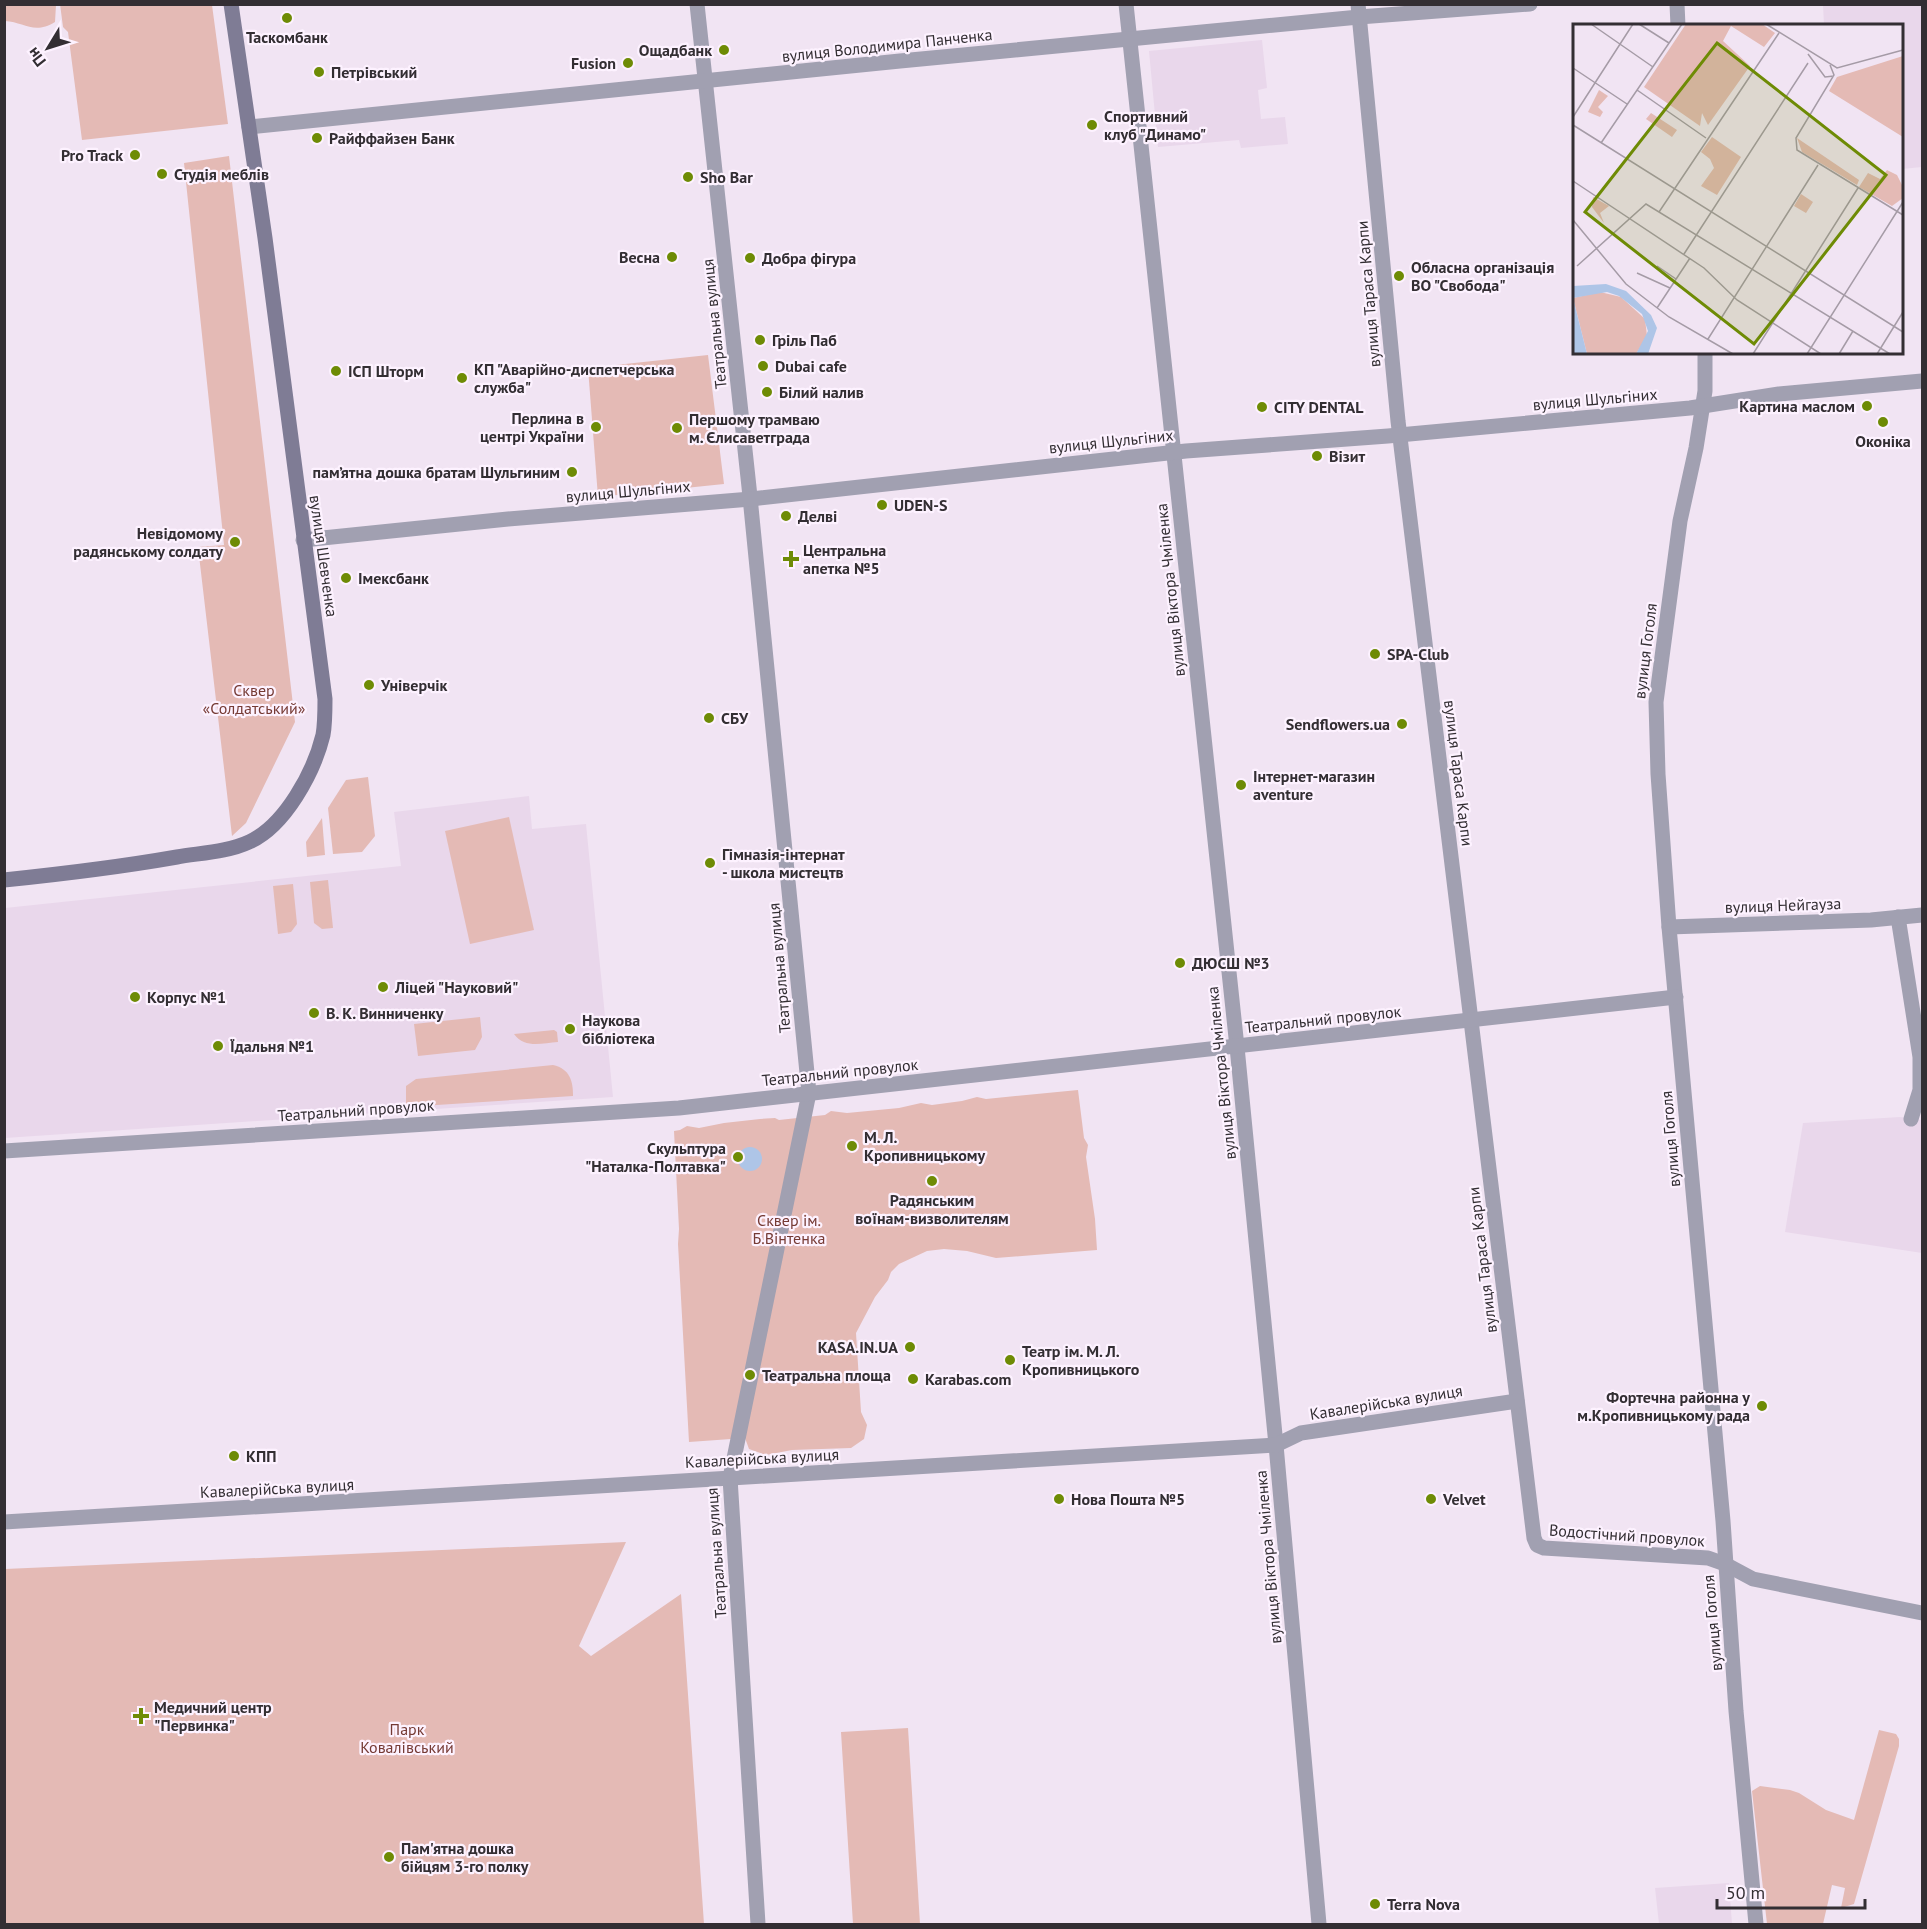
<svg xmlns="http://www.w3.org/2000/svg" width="1927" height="1929" font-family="'PT Sans',sans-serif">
	<rect width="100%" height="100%" fill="#f1e4f3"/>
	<g fill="#e9d7eb">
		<polygon points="1823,5 1922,5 1922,167 1902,169 1902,26 1824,25"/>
		<polygon points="1262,40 1267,88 1258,90 1261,119 1285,117 1288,144 1241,148 1239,140 1158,147 1149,51"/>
		<polygon points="529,796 532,829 586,824 613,1097 5,1138 5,908 401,866 394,812"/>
		<polygon points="1900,1117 1922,1120 1922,1253 1785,1232 1803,1123"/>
		<polygon points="1729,1883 1732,1924 1659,1924 1655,1888"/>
	</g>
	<g fill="#e4bab5">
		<path d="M5 4 56 5 55 22C34 35 24 22 5 21Z"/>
		<polygon points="60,4 212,5 228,124 82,140 68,32 63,27"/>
		<polygon points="229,156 295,722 246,823 232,836 198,547 224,545 184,163"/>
		<polygon points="708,355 724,484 598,497 588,368"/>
		<polygon points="368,777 375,836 362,852 333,854 328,808 346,780"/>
		<polygon points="509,817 534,930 470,944 445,831"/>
		<polygon points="322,818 325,855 307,857 306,842"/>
		<polygon points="328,880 333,928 322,929 314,923 310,882"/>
		<polygon points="293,884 297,924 291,932 278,934 273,886"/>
		<polygon points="480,1017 482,1037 475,1050 418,1056 414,1024"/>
		<path d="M554 1030 557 1032 558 1042C542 1043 525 1049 514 1034Z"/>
		<path d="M553 1065C570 1069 573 1081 573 1096L406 1107V1086L416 1079Z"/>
		<polygon points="1078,1090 1084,1138 1088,1145 1086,1157 1095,1219 1097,1250 996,1258 967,1251 944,1249 927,1251 899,1264 891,1272 888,1280 875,1297 856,1333 861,1412 867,1425 864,1439 851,1448 792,1450 766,1455 749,1449 745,1438 689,1442 678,1244 679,1229 674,1131 680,1130 687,1126 699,1128 724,1123 760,1119 775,1118 779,1120 825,1115 831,1111 847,1113 899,1108 921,1103 932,1105 962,1101 977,1097 986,1099"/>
		<polygon points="626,1542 579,1646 591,1656 681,1594 704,1924 5,1924 5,1569"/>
		<polygon points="908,1728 920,1924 853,1924 841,1732"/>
		<polygon points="1879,1730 1896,1734 1899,1739 1899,1746 1854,1904 1841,1908 1845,1888 1832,1885 1823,1924 1767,1924 1752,1791 1760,1786 1790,1790 1799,1793 1826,1810 1854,1820"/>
	</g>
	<circle fill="#aec5e7" cx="750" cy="1159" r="12"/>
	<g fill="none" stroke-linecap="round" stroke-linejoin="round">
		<polyline stroke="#a1a0b1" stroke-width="15" points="697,4 749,487 809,1093 730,1478"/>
		<g stroke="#a1a0b1" stroke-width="15">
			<polyline points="1126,4 1237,1047 1276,1445 1319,1924"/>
			<polyline points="1358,4 1398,421 1534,1538 1537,1545 1544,1548 1708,1558 1725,1564 1753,1579 1922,1613"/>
			<polyline points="1677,4 1678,26"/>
			<polyline points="1705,352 1705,391 1696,448 1680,521 1656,702 1658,774 1669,927 1723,1521 1736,1711 1756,1924"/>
			<polyline points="1898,917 1920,1057 1920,1090 1911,1119"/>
			<polyline points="1669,927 1871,920 1922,915"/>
			<polyline points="4,1151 679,1108 1676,997"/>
			<polyline points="730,1478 758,1924"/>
			<polyline points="4,1522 1276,1445 1301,1433 1517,1401"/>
		</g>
		<g stroke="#a1a0b1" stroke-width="15">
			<polyline points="249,127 900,61 1359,17 1530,4"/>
			<polyline points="303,540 508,519 751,499 1186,451 1388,436 1690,408 1779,394 1922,381"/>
		</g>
		<path stroke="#7f7c95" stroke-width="15" d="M4 880C62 874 120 867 177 857 200 853 228 852 249 842 285 826 314 772 323 735 325 724 325 711 325 699L265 238 231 4"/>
	</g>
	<g fill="#6e8b05" stroke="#fdf2ff" stroke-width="2">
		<circle cx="287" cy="18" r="6"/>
		<circle cx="724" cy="50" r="6"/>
		<circle cx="628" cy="63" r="6"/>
		<circle cx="319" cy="72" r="6"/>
		<circle cx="1092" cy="125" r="6"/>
		<circle cx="317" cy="138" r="6"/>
		<circle cx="135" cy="155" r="6"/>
		<circle cx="162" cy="174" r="6"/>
		<circle cx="688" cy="177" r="6"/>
		<circle cx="672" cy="257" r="6"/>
		<circle cx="750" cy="258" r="6"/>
		<circle cx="1399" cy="276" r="6"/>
		<circle cx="760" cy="340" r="6"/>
		<circle cx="763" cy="366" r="6"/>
		<circle cx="336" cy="371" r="6"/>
		<circle cx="462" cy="378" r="6"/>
		<circle cx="767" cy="392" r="6"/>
		<circle cx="1867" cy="406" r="6"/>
		<circle cx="1262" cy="407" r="6"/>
		<circle cx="1883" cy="422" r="6"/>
		<circle cx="596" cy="427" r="6"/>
		<circle cx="677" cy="428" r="6"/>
		<circle cx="1317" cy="456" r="6"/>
		<circle cx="572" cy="472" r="6"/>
		<circle cx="882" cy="505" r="6"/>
		<circle cx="786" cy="516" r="6"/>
		<circle cx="235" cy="542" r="6"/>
		<path d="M788 550h6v6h6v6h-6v6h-6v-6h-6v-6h6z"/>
		<circle cx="346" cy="578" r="6"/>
		<circle cx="1375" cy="654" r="6"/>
		<circle cx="369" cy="685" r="6"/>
		<circle cx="709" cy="718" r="6"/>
		<circle cx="1402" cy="724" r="6"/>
		<circle cx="1241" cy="785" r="6"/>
		<circle cx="710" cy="863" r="6"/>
		<circle cx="1180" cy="963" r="6"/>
		<circle cx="383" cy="987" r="6"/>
		<circle cx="135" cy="997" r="6"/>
		<circle cx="314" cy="1013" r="6"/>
		<circle cx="570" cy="1029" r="6"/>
		<circle cx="218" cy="1046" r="6"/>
		<circle cx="852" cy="1146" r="6"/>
		<circle cx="738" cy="1157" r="6"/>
		<circle cx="932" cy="1181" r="6"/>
		<circle cx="910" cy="1347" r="6"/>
		<circle cx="1010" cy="1360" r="6"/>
		<circle cx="750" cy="1375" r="6"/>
		<circle cx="913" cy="1379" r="6"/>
		<circle cx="1762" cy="1406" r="6"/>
		<circle cx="234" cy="1456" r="6"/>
		<circle cx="1059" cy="1499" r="6"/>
		<circle cx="1431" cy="1499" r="6"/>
		<path d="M138 1707h6v6h6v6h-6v6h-6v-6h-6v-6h6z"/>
		<circle cx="389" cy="1857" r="6"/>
		<circle cx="1375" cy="1904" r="6"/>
	</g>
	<g text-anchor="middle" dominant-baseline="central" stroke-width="4.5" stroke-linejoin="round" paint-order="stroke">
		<g font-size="16" font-weight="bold" fill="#332e33" stroke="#fdf2ff" text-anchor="start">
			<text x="287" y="37" text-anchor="middle">Таскомбанк</text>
			<text x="712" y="50" text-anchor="end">Ощадбанк</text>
			<text x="616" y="63" text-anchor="end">Fusion</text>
			<text x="331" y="72">Петрівський</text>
			<text x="1104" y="116">Спортивний<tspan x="1104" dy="18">клуб "Динамо"</tspan></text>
			<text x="329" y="138">Райффайзен Банк</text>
			<text x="123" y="155" text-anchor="end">Pro Track</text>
			<text x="174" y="174">Студія меблів</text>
			<text x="700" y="177">Sho Bar</text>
			<text x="660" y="257" text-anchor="end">Весна</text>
			<text x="762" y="258">Добра фігура</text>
			<text x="1411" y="267">Обласна організація<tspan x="1411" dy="18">ВО "Свобода"</tspan></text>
			<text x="772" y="340">Гріль Паб</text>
			<text x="775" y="366">Dubai cafe</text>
			<text x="474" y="369">КП "Аварійно-диспетчерська<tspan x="474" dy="18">служба"</tspan></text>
			<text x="348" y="371">ІСП Шторм</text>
			<text x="779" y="392">Білий налив</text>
			<text x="1855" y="406" text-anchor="end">Картина маслом</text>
			<text x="1274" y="407">CITY DENTAL</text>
			<text x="584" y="418" text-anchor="end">Перлина в<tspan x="584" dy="18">центрі України</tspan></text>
			<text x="689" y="419">Першому трамваю<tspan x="689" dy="18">м. Єлисаветграда</tspan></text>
			<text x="1883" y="441" text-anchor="middle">Оконіка</text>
			<text x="1329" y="456">Візит</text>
			<text x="560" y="472" text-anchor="end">пам’ятна дошка братам Шульгиним</text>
			<text x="894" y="505">UDEN-S</text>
			<text x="798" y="516">Делві</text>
			<text x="223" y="533" text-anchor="end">Невідомому<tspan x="223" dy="18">радянському солдату</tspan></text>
			<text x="803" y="550">Центральна<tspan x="803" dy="18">апетка №5</tspan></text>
			<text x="358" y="578">Імексбанк</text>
			<text x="1387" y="654">SPA-Club</text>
			<text x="381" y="685">Універчік</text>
			<text x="721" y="718">СБУ</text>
			<text x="1390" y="724" text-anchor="end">Sendflowers.ua</text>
			<text x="1253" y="776">Інтернет-магазин<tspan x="1253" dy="18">aventure</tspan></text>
			<text x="722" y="854">Гімназія-інтернат<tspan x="722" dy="18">- школа мистецтв</tspan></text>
			<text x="1192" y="963">ДЮСШ №3</text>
			<text x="395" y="987">Ліцей "Науковий"</text>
			<text x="147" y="997">Корпус №1</text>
			<text x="326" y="1013">В. К. Винниченку</text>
			<text x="582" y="1020">Наукова<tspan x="582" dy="18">бібліотека</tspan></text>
			<text x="230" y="1046">Їдальня №1</text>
			<text x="864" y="1137">М. Л.<tspan x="864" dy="18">Кропивницькому</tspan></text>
			<text x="726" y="1148" text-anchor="end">Скульптура<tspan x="726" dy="18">"Наталка-Полтавка"</tspan></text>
			<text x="932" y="1200" text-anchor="middle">Радянським<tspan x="932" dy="18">воїнам-визволителям</tspan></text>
			<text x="898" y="1347" text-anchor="end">KASA.IN.UA</text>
			<text x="1022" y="1351">Театр ім. М. Л.<tspan x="1022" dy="18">Кропивницького</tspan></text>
			<text x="762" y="1375">Театральна площа</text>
			<text x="925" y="1379">Karabas.com</text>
			<text x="1750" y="1397" text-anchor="end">Фортечна районна у<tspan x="1750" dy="18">м.Кропивницькому рада</tspan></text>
			<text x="246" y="1456">КПП</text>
			<text x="1071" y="1499">Нова Пошта №5</text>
			<text x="1443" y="1499">Velvet</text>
			<text x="154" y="1707">Медичний центр<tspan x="154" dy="18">"Первинка"</tspan></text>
			<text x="401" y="1848">Пам'ятна дошка<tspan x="401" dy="18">бійцям 3-го полку</tspan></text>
			<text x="1387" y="1904">Terra Nova</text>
		</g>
		<g font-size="16" fill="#332e33" stroke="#fdf2ff">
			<text transform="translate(887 45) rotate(-6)">вулиця Володимира Панченка</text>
			<text transform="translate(1368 294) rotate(-95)">вулиця Тараса Карпи</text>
			<text transform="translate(714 324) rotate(-96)">Театральна вулиця</text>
			<text transform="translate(1595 399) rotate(-5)">вулиця Шульгіних</text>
			<text transform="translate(1111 441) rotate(-6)">вулиця Шульгіних</text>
			<text transform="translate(628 491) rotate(-5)">вулиця Шульгіних</text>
			<text transform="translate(324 556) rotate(82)">вулиця Шевченка</text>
			<text transform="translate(1170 590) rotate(-96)">вулиця Віктора Чміленка</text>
			<text transform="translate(1645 651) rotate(-83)">вулиця Гоголя</text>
			<text transform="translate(1459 773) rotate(83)">вулиця Тараса Карпи</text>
			<text transform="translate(1783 905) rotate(-2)">вулиця Нейгауза</text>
			<text transform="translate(779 968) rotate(-95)">Театральна вулиця</text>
			<text transform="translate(1323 1019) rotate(-6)">Театральний провулок</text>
			<text transform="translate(840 1072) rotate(-6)">Театральний провулок</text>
			<text transform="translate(1221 1073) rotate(-96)">вулиця Віктора Чміленка</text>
			<text transform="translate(356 1110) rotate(-4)">Театральний провулок</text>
			<text transform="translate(1670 1139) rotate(-95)">вулиця Гоголя</text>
			<text transform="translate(1482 1260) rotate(-97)">вулиця Тараса Карпи</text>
			<text transform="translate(1386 1402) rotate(-9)">Кавалерійська вулиця</text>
			<text transform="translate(762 1458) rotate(-3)">Кавалерійська вулиця</text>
			<text transform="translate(277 1488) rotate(-3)">Кавалерійська вулиця</text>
			<text transform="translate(1627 1535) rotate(4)">Водостічний провулок</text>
			<text transform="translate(716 1553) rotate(-94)">Театральна вулиця</text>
			<text transform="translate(1268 1557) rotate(-95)">вулиця Віктора Чміленка</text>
			<text transform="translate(1712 1623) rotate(-95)">вулиця Гоголя</text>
		</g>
		<g font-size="16" fill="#753a34" stroke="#fdf2ff">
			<text x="254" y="690">Сквер<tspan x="254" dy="18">«Солдатський»</tspan></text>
			<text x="789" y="1220">Сквер ім.<tspan x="789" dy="18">Б.Вінтенка</tspan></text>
			<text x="407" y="1729">Парк<tspan x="407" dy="18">Ковалівський</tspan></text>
		</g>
	</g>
	<g transform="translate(1573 24)">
		<rect width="330" height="330" fill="#f1e4f3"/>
		<path d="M113 0H189L202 9 191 23 158 2 150 17 177 42 135 101 129 89 127 102 71 63ZM330 32V113L256 67 264 53ZM26 66 35 72 25 83 30 88 27 93 15 88ZM78 89 104 106 99 113 73 95ZM139 113 168 133 144 171 128 162 141 144 137 135 128 128ZM224 114 286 156 284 161 229 128ZM314 146 324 151 330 163V174L319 182 286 163 295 149 307 155ZM228 170 240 178 233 189 221 182ZM20 173 36 182 27 189 31 199 19 183ZM27 268 48 273 72 295 74 312 63 330H14L0 274Z" fill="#e4bab5"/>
		<path d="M33 260 53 267 78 291 84 304 75 330H63L75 307 69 290 46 272 34 268 0 274 14 330H0V262Z" fill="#aec5e7"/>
		<path fill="none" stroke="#a59ba6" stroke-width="1.5" d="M18 0 80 43M66 0 96 19M193 0 264 44 330 26M235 30 252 53 261 52M257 41 261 51 223 114 224 126 330 191M0 44 54 80M64 66 133 114M0 93 60 0M0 101 330 308M28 119 109 0M0 157 131 244 164 276 248 330M86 188 206 9M0 196 53 260 96 293 160 330M111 230 235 39M4 242 73 180 317 330M84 242 103 255M64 249 97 264M84 284 117 234M135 315 245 141M180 330 285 164M234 330 330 178M266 330 280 307M304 330 330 288"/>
		<path fill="#6e8b05" fill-opacity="0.15" stroke="#6e8b05" stroke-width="3" d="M144 19 313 151 181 320 12 188Z"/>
		<rect width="330" height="330" fill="none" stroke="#332e33" stroke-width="3"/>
	</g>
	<rect width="1927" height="1929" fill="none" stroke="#332e33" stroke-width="12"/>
	<g transform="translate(48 48) rotate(232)" stroke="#fdf2ff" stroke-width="4.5" paint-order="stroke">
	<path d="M0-4.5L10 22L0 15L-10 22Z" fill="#332e33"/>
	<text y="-9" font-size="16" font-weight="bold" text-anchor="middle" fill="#332e33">Пн</text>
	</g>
	<path d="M1717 1899v9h148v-9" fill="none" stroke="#332e33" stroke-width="3"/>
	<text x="1726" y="1899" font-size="18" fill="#332e33" stroke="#fdf2ff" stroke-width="4.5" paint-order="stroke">50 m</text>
</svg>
